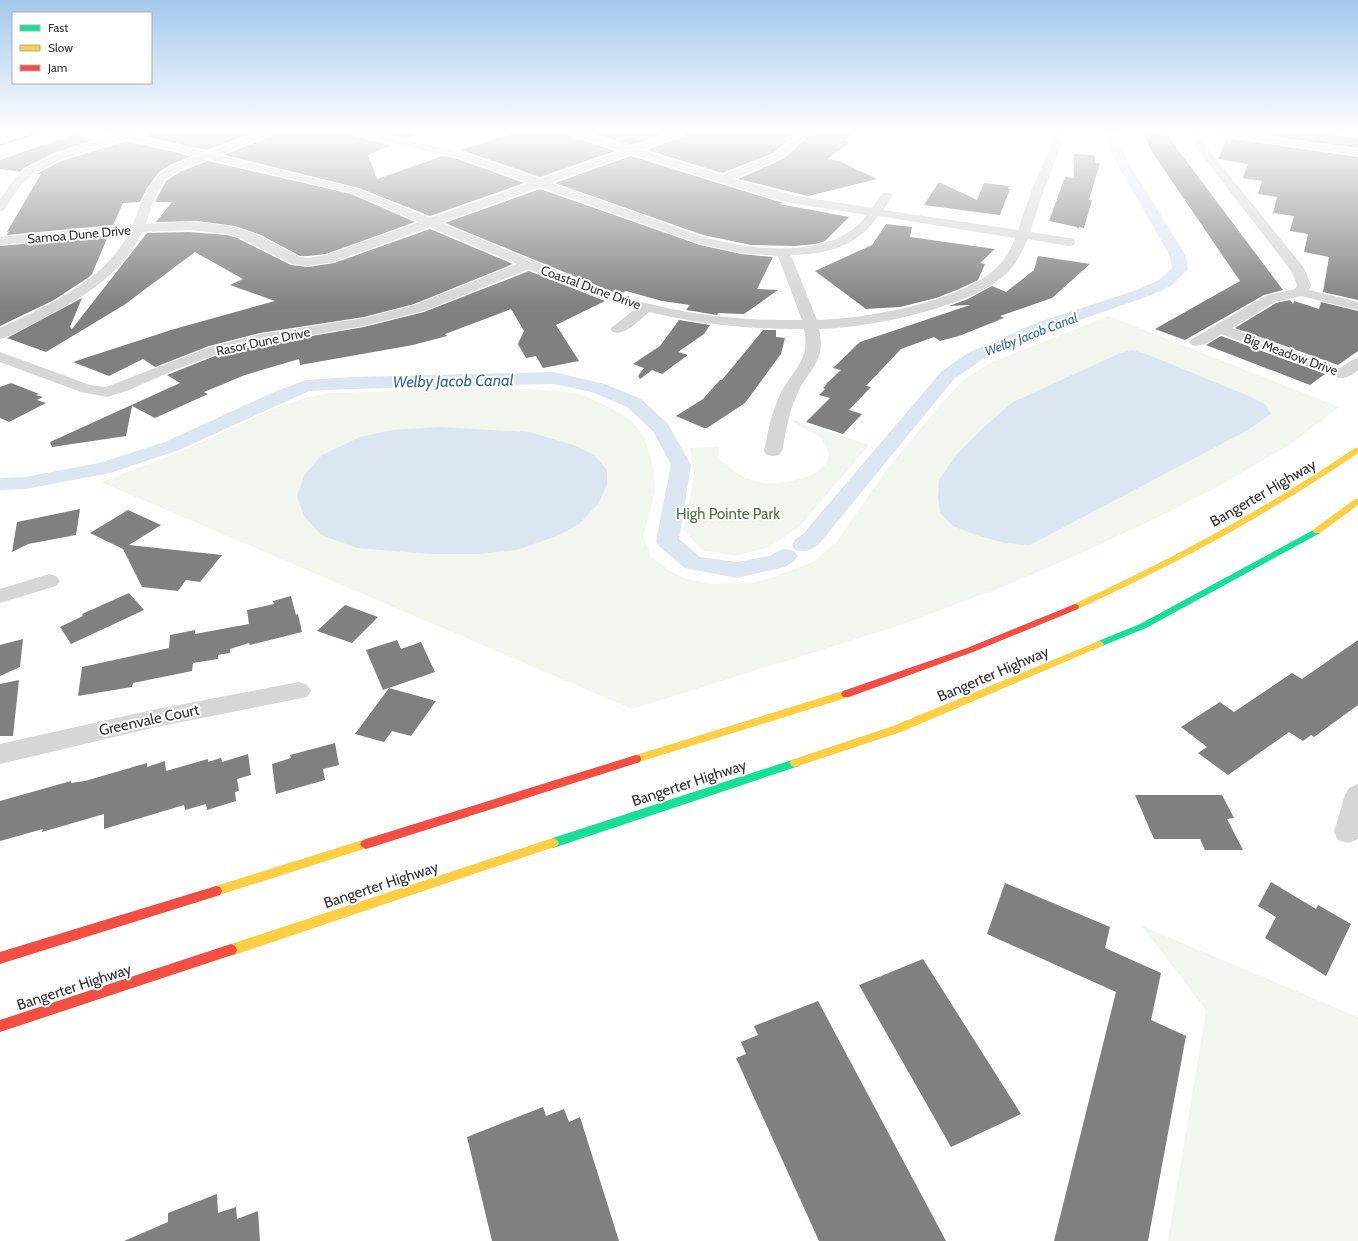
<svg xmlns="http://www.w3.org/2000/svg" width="1358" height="1241" font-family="Cabin,sans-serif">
	<rect width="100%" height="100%" fill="#fff"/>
	<g fill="#f1f6ee">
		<polygon points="1109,316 1339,407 1292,443 1219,486 1146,523 1068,559 1005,586 898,626 632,709 101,482 183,451 275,408 305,398 329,393 430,390 527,389 568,392 587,397 609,407 631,420 643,436 650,454 654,471 655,492 643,537 651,556 668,570 684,578 708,584 753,583 777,576 813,562 835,544 885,472 935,411 963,380 990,363"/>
		<path d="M791 419 869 445 799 527 770 547 735 556 702 550 684 530 694 476 690 448 719 447C719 449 718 453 719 456 720 460 725 465 729 467 738 476 752 481 764 483 783 485 840 476 826 446 819 430 800 431 791 419Z"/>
		<polygon points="1142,926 1358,1017 1358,1241 1168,1241 1206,1010"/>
	</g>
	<g fill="#dce6f3">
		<polygon points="1132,350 1149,355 1251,397 1266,405 1271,414 1248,430 1030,545 1005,543 976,535 953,526 940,513 938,497 939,480 958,453 984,427 1013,402 1118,354"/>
		<polygon points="440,427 529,432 574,445 594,455 607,470 607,485 598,504 579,524 557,536 517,550 479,554 431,554 357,548 321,535 304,516 297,496 305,474 322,455 360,437 392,430"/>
	</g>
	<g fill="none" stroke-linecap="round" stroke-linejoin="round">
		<g fill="#dce6f3" fill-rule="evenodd">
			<path d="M1103 133H1115L1128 162 1186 256 1188 269 1171 286 1149 296 1048 331 980 361 954 379 819 544C811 550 805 553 795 550L792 545 795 540 803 534 942 371 968 353 1036 323 1137 290 1159 280 1172 268 1170 256 1116 162Z"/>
			<polygon points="553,372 605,384 641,399 668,424 691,465 679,539 700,557 737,562 770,556 778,551 786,549 794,551 798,556 794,561 785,567 737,578 685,568 659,546 656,541 671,465 653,431 627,407 592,392 553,384 352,389 309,391 179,450 110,473 25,489 0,490 0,478 25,477 99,463 165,442 274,392 306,380 352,377"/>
		</g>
	</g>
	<g fill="#808080">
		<polygon points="151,133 254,133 207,150 143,136"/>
		<polygon points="273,133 353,133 355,136 391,145 368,155 377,179 443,156 458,159 524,183 430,216 359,188 224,155 272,136"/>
		<polygon points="379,133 419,133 406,139"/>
		<polygon points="512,133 569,133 571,136 615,151 540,177 461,150"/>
		<polygon points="589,133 667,133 631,145"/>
		<polygon points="686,133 798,133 773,153 722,173 647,150 684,136"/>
		<polygon points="812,133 852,133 845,141 850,142 827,159 839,161 877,179 808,196 738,179 783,159"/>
		<polygon points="1144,133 1166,134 1283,290 1264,295 1185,340 1155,329 1240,281 1152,152"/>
		<polygon points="1249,133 1320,133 1358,138 1358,148"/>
		<polygon points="75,134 95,139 52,154 24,168 20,172 0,169 0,160"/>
		<polygon points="1227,138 1358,157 1358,300 1323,292 1329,257 1304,252 1308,234 1290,231 1294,216 1273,213 1277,197 1258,194 1262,181 1243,178 1248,164 1218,159"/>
		<polygon points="127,141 191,156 168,166 159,172 147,188 140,202 123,203 113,225 7,235 9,231 7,232 41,174 37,174 61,161"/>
		<polygon points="1074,154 1094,155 1095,163 1100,163 1089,200 1092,200 1084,228 1079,227 1078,229 1077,227 1049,221 1065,177 1074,178"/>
		<polygon points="631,156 783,203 779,204 849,217 825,241 815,244 795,246 751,245 703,235 555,183"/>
		<polygon points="208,161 351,194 415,222 326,254 308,256 300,256 261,235 235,226 197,221 156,222 172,202 155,202 166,181 182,171"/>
		<polygon points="939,182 977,200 984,183 1009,186 1008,189 1010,189 1000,215 924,205"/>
		<polygon points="540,189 700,245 741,254 773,257 757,289 778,290 744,314 718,313 717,315 686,310 690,305 662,301 626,291 620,294 608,290 445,223"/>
		<polygon points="886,224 912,227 910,237 995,249 980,263 985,264 978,280 959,289 936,298 900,307 866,309 815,271 872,245"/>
		<polygon points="430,229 513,264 414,304 364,317 260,333 209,346 155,367 143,359 109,376 73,362 171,330 275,301 230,285 243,279 195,252 124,305 46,352 7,338 82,298 70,327 72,329 147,233 189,232 227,235 237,238 291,265 308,267 334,263"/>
		<polygon points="108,236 92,274 89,277 54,300 0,326 0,246"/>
		<polygon points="1038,256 1090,264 1052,298 1000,316 1004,318 959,336 940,341 934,337 901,349 866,386 871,387 849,410 862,414 843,434 806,422 830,398 819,395 825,389 823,388 827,384 826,384 841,370 833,368 860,342 970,305 949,306 968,299 992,286 1006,292 1034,270"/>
		<polygon points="529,271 605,301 556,325 579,361 543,368 536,356 526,358 518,344 524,331 511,309 445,334 447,336 413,345 300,365 299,359 245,375 204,392 208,394 155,418 132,406 126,436 52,447 50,442 180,383 167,375 220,354 260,345 364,327 424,312"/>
		<polygon points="1290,300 1293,304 1294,301 1319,309 1321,302 1358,311 1358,351 1338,365 1235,328 1276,303"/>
		<polygon points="679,320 710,325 704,334 678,352 688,355 662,374 652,370 640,379 638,376 644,368 633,364 660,346"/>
		<polygon points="763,330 776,330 776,337 785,338 781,354 745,403 707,428 704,428 676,416 703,399 720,380 722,380"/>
		<polygon points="1221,336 1325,374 1310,385 1206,345"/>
		<polygon points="11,383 39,394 36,395 43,397 37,400 46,403 9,422 0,418 0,387"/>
		<polygon points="80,509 76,535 28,544 12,552 17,522"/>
		<polygon points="128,510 161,525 129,545 222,555 200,582 186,580 178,591 142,587 123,549 90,533"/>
		<polygon points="129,593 144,610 71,644 60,627 83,616 82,614"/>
		<polygon points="291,596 296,615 298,614 302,632 250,645 249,643 230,649 230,653 218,655 218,659 193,663 192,671 133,683 132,687 78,696 82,667 169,648 170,635 195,630 195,634 249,624 247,610 274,604 273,601"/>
		<polygon points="345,605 378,617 352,643 317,631"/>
		<polygon points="23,639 20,667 0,676 0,645"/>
		<polygon points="397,640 401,649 421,642 435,672 383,690 366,650"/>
		<polygon points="1358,640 1358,705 1314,737 1311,735 1303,741 1289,732 1228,775 1198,753 1207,747 1181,727 1220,702 1234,712 1292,673 1302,679"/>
		<polygon points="19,680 13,736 0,736 0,684"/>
		<polygon points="389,688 436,701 411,736 392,731 384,742 355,734"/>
		<polygon points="335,743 339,765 323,769 325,780 276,794 272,764 291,758 290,755"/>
		<polygon points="248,754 251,775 237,779 239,791 235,792 236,801 207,810 206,804 185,810 184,805 104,829 104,814 42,832 43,829 0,841 0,801 71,781 71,783 85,781 147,763 147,767 165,761 166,771 208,759 208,762 221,758 222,762"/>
		<polygon points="1135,795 1222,795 1234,818 1227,819 1243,850 1205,850 1200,839 1154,839"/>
		<polygon points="1271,882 1316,909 1318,905 1351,924 1326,976 1265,938 1276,917 1258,906"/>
		<polygon points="1005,883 1110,927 1105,948 1161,973 1151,1020 1186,1036 1148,1241 1054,1241 1116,992 987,934"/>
		<polygon points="923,959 1021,1114 951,1147 859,985"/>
		<polygon points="818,1001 946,1241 819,1241 736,1058 746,1054 741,1042 758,1035 754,1026"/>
		<polygon points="543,1107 546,1116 564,1109 569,1122 580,1117 619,1241 492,1241 467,1137"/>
		<polygon points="217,1194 218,1213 236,1207 237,1219 258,1211 260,1241 124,1241 168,1222 168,1213"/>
	</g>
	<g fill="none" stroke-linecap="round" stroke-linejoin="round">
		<g fill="#d6d6d6" fill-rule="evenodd">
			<path d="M107 133H132L133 135 207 152 258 133H272L271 135 219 155 359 189 430 218 529 183 458 158 359 136 355 135 354 133H373L461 152 540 179 620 151 571 135 570 133H585L631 147 671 133H685L684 135 642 150 722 175 774 154 800 133H811L782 158 734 179 796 196 872 208 882 193H890L892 196 883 210 1018 230 1032 189 1056 133H1066L1044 189 1030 232 1069 238 1074 239 1075 242 1074 245 1069 246 1028 239C1022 252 1015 266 1005 275 968 308 868 328 819 329 827 363 807 369 796 397 788 414 786 433 782 451L779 455 773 456 767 455 764 451C768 433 771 414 779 397 791 370 811 363 804 329 751 330 700 324 649 312 639 320 626 336 613 332L610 329 635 309 593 296 529 269 424 311 364 326 260 344 220 353 177 369 129 390 107 397 81 392 0 362V352L90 385 106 387 210 347 260 334 364 318 414 305 517 264 430 227 333 262 308 266 292 264 238 237 227 234 189 230 142 232C122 276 76 302 34 323 23 329 12 336 0 339V328C47 306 104 281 129 233L0 245V237L133 225C149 182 150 172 196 156L124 139 60 160 33 174 21 185 4 210 0 211V199L16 177 25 169 52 155 111 136ZM631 154 770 198 796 204 867 215C834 259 759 251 711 239 688 233 665 223 643 215 612 204 582 194 551 183ZM208 159 351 193 419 222 326 255 308 258 300 257C283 249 265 237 247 231 216 220 178 221 146 224 161 178 162 175 208 159ZM540 187 700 244 741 253 778 256 802 320C748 321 694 316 642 302 611 294 581 281 551 268 514 253 478 238 441 223ZM878 216 1015 238C1011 249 1005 260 996 268 961 302 865 319 817 320L791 255C827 254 857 247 878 216Z"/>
			<path d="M1191 133H1201L1204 144 1304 268 1311 285 1309 290 1358 302V310L1301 296 1275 302 1232 328 1340 368 1352 360 1358 358V370C1351 375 1346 380 1336 377L1221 334C1212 340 1203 348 1192 345L1189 342 1192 339 1265 296 1295 289 1297 285 1292 272 1195 146Z"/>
			<polygon points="1215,133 1240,133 1358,150 1358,156 1220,136"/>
			<polygon points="49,574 56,576 60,581 56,586 0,603 0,589"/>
			<polygon points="299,682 307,685 311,691 307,697 152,728 0,764 0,744 152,710"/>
			<polygon points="1358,784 1358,839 1348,843 1338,840 1334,832 1345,795 1349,788"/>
		</g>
		<g fill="#16e098" fill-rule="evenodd">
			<polygon points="1317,528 1321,531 1320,533 1146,628 1102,646 1096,646 1094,644 1096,642 1140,624"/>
			<polygon points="795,759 799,760 800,763 799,766 553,848 549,846 547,843 549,840 553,838"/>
		</g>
		<g fill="#ffcf43" fill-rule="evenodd">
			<path d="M1355 448H1358V453C1269 514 1176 564 1078 609H1072L1071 607 1072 605C1171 560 1265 509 1355 448Z"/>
			<polygon points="1355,499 1358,499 1358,505 1320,533 1314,533 1313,531 1314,529"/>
			<polygon points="1099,641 1102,642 1104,644 1102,646 901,732 795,767 791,766 790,763 791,760 893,726"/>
			<polygon points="846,690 849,691 851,694 849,697 636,763 632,762 631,759 632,756 636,755"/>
			<polygon points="553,838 557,840 559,843 557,846 231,956 227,954 225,950 227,946 231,944"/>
			<polygon points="366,839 370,841 372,844 370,847 216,896 212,895 210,891 212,887 216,886"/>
		</g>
		<g fill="#f24e42" fill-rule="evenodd">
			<polygon points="34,133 40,133 0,146 0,144"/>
			<polygon points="1075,604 1078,605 1079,607 1078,609 973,652 849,697 843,697 841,694 843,691 967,648"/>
			<polygon points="636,755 640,756 641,759 640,762 366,849 362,847 360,844 362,841 366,839"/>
			<polygon points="216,886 220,887 222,891 220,895 0,964 0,952"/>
			<polygon points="231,944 235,946 237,950 235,954 0,1032 0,1020"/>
		</g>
	</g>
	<linearGradient id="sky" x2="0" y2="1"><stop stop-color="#a3c8ec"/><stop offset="0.43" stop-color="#fff"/><stop offset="1" stop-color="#fff" stop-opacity="0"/></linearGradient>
	<rect width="1358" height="307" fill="url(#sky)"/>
	<g text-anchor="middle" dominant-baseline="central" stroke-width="4" stroke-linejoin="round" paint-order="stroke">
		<g font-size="13" fill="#323232" stroke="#fff">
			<text transform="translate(79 234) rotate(-5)">Samoa Dune Drive</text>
			<text transform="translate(591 287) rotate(20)">Coastal Dune Drive</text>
			<text transform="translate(263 341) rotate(-12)">Rasor Dune Drive</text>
			<text transform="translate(1291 354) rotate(20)">Big Meadow Drive</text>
		</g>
		<g font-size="13" font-style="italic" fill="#3c6798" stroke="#fff">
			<text transform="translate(1031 334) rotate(-21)">Welby Jacob Canal</text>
		</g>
		<g font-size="15" fill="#323232" stroke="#fff">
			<text transform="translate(1263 493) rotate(-30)">Bangerter Highway</text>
			<text transform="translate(993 674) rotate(-23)">Bangerter Highway</text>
			<text transform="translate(149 720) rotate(-12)">Greenvale Court</text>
			<text transform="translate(689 783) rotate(-18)">Bangerter Highway</text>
			<text transform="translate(381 885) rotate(-18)">Bangerter Highway</text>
			<text transform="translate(74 987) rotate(-18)">Bangerter Highway</text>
		</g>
		<g font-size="15" fill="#4d703d" stroke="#fff">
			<text x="728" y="514">High Pointe Park</text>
		</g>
		<g font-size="16" font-style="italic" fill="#3c6798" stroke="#fff">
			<text transform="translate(453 381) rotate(-1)">Welby Jacob Canal</text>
		</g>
	</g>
	<rect x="12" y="12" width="140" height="72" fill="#ffffff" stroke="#adadad"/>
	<rect x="20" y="25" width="20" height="6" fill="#16e098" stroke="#adadad"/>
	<text x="48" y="32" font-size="12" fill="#323232">Fast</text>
	<rect x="20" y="45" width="20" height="6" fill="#ffcf43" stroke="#adadad"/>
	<text x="48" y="52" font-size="12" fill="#323232">Slow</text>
	<rect x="20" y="65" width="20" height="6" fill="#f24e42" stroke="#adadad"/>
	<text x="48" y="72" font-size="12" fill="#323232">Jam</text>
</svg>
